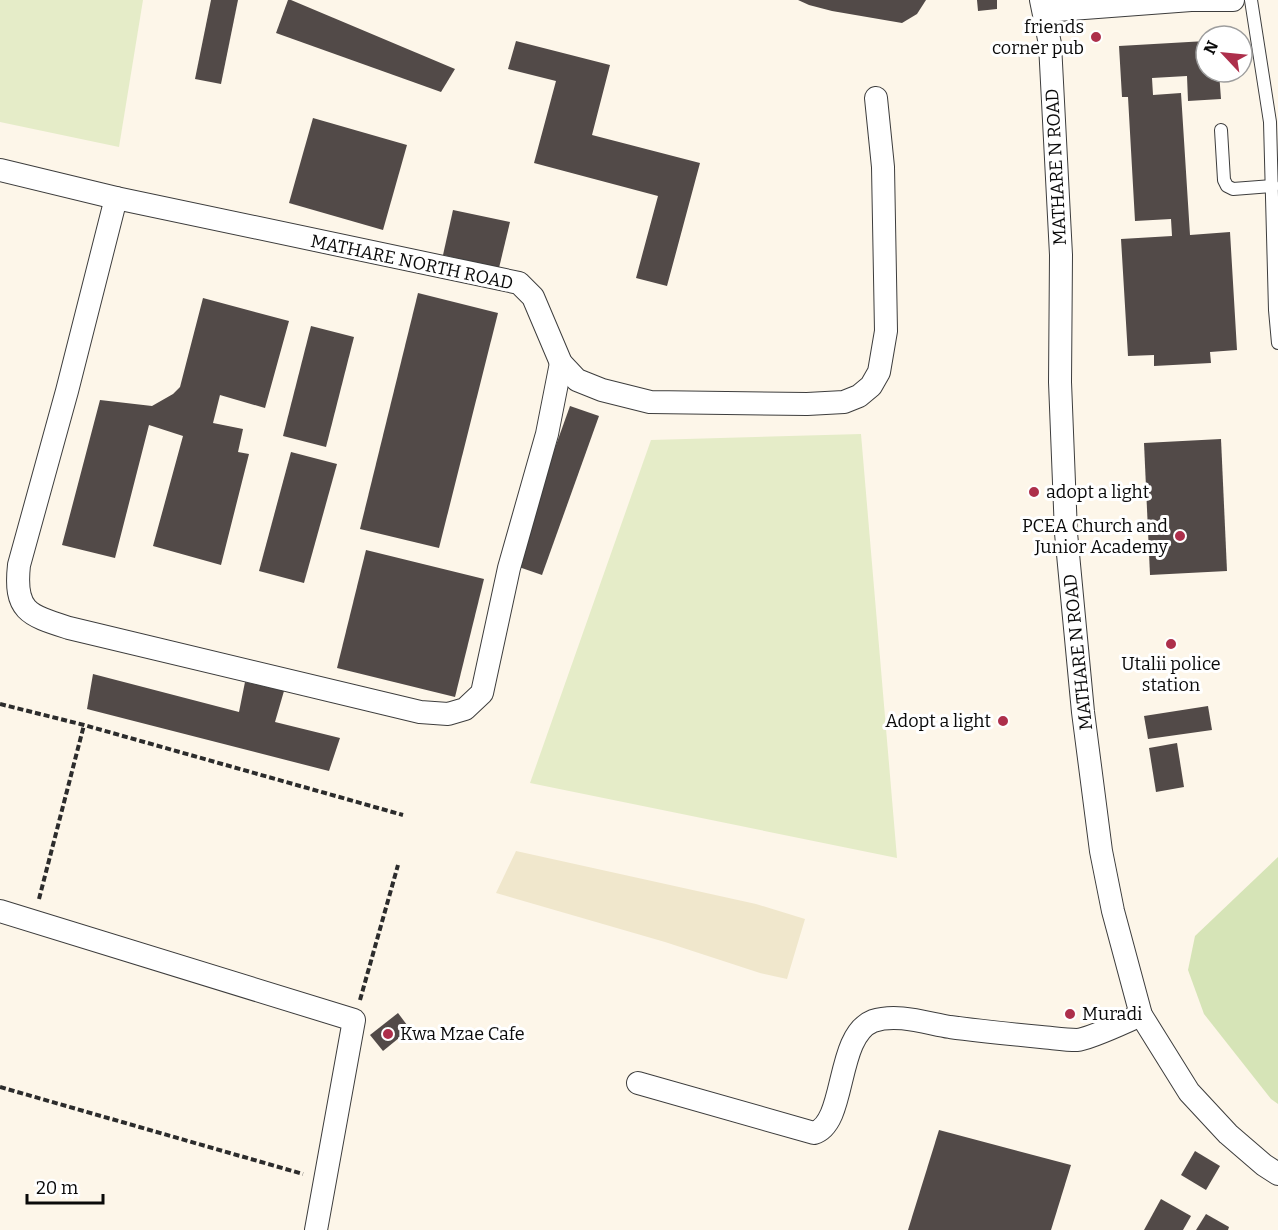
<svg xmlns="http://www.w3.org/2000/svg" width="1278" height="1230" font-family="Bitter,serif">
	<rect width="100%" height="100%" fill="#fdf6e9"/>
	<polygon fill="#f0e7cc" points="516,851 756,904 805,919 787,979 760,973 665,942 496,893"/>
	<polygon fill="#d6e4b7" points="1278,857 1278,1104 1271,1099 1204,1014 1188,970 1195,936"/>
	<g fill="#e5ecc8">
		<polygon points="0,0 143,0 119,147 0,122"/>
		<polygon points="861,434 897,858 530,783 651,440"/>
	</g>
	<g fill="#524a48">
		<polygon points="211,0 238,0 221,84 195,79"/>
		<polygon points="288,0 291,0 455,69 441,92 276,33"/>
		<polygon points="798,0 926,0 917,14 902,23 832,11 809,5"/>
		<polygon points="977,0 997,0 997,9 978,11"/>
		<polygon points="516,41 610,65 592,135 700,163 667,286 636,278 658,196 534,163 556,81 508,69"/>
		<polygon points="1206,41 1206,72 1219,72 1221,99 1188,101 1187,76 1152,78 1153,95 1181,93 1190,235 1230,232 1237,350 1210,352 1211,363 1154,366 1154,355 1128,356 1121,239 1172,236 1171,219 1135,221 1128,97 1122,97 1119,46"/>
		<polygon points="313,118 407,145 383,230 289,203"/>
		<polygon points="453,210 510,222 499,268 443,255"/>
		<polygon points="418,293 498,313 439,548 360,529"/>
		<polygon points="203,298 289,321 265,408 220,395 213,423 243,429 238,452 249,454 221,565 153,546 183,436 149,425 115,558 62,545 100,400 152,406 173,394 180,387"/>
		<polygon points="311,326 354,337 326,447 283,436"/>
		<polygon points="570,406 599,416 542,575 513,565"/>
		<polygon points="1221,439 1227,571 1150,575 1144,443"/>
		<polygon points="291,452 337,464 304,583 259,571"/>
		<polygon points="366,550 484,579 455,697 337,668"/>
		<polygon points="93,674 239,712 245,682 284,691 275,722 340,738 329,771 87,709"/>
		<polygon points="1208,706 1212,730 1148,739 1144,716"/>
		<polygon points="1177,743 1184,787 1156,792 1149,748"/>
		<polygon points="398,1013 410,1029 383,1051 370,1035"/>
		<polygon points="939,1130 1071,1165 1051,1230 908,1230"/>
		<polygon points="1195,1151 1220,1166 1206,1190 1181,1175"/>
		<polygon points="1161,1199 1191,1216 1183,1230 1144,1230"/>
		<polygon points="1206,1214 1229,1227 1228,1230 1196,1230"/>
	</g>
	<g fill="none" stroke-linecap="round" stroke-linejoin="round">
		<g stroke="#3d3d3d" stroke-width="14">
			<g id="service">
				<polyline points="1251,0 1270,122 1275,310 1278,343"/>
				<polyline points="1221,130 1224,180 1227,186 1233,189 1273,186"/>
			</g>
		</g>
		<g stroke="#3d3d3d" stroke-width="24">
			<g id="minor">
				<polyline points="1041,0 1050,44 1061,255 1060,382 1066,533 1083,712 1101,851 1113,911 1141,1015 1189,1092 1228,1134 1264,1165 1278,1174"/>
				<polyline points="1044,11 1191,0 1233,0"/>
				<polyline points="0,170 116,198 519,283 533,297 561,363 577,380 602,390 650,402 807,404 844,402 859,396 871,386 879,372 886,331 883,167 876,98"/>
				<path d="M116 198 67 391 19 565C14 611 28 615 69 628L420 712 448 714 465 709 482 693 509 568 547 434 561 363"/>
				<polyline points="0,911 354,1020 316,1230"/>
				<path d="M638 1083 814 1133C847 1123 835 1036 873 1021 897 1013 926 1023 950 1027 980 1031 1010 1034 1041 1037 1053 1038 1065 1040 1077 1040 1090 1039 1127 1021 1141 1015"/>
			</g>
		</g>
		<g stroke="#2c2c2c" stroke-width="4" stroke-dasharray="6 3" stroke-linecap="butt">
			<polyline points="0,704 84,725 403,815"/>
			<polyline points="39,899 84,725"/>
			<polyline points="360,1000 398,865"/>
			<polyline points="0,1087 303,1174"/>
		</g>
		<use href="#service" stroke="#fff" stroke-width="12"/>
		<use href="#minor" stroke="#fff" stroke-width="22"/>
	</g>
	<g fill="#ad2f4b" stroke="#fff" stroke-width="2">
		<circle cx="1096" cy="37" r="6"/>
		<circle cx="1034" cy="492" r="6"/>
		<circle cx="1180" cy="536" r="6"/>
		<circle cx="1171" cy="644" r="6"/>
		<circle cx="1003" cy="721" r="6"/>
		<circle cx="1070" cy="1014" r="6"/>
		<circle cx="388" cy="1034" r="6"/>
	</g>
	<g text-anchor="middle" dominant-baseline="central" stroke-width="6" stroke-linejoin="round" paint-order="stroke">
		<g font-size="18" fill="#0a0a0a" stroke="#fff" text-anchor="end">
			<text x="1084" y="27">friends<tspan x="1084" dy="21">corner pub</tspan></text>
			<text x="1046" y="492" text-anchor="start">adopt a light</text>
			<text x="1168" y="526">PCEA Church and<tspan x="1168" dy="21">Junior Academy</tspan></text>
			<text x="1171" y="664" text-anchor="middle">Utalii police<tspan x="1171" dy="21">station</tspan></text>
			<text x="991" y="721">Adopt a light</text>
			<text x="1082" y="1014" text-anchor="start">Muradi</text>
			<text x="400" y="1034" text-anchor="start">Kwa Mzae Cafe</text>
		</g>
		<g font-size="18" fill="#0a0a0a" stroke="#fff">
			<text transform="translate(1056 167) rotate(-93)">MATHARE N ROAD</text>
			<text transform="translate(412 262) rotate(12)">MATHARE NORTH ROAD</text>
			<text transform="translate(1078 652) rotate(-96)">MATHARE N ROAD</text>
		</g>
	</g>
	<g transform="translate(1224 54) rotate(296)"><circle r="28" fill="#ffffff" stroke="#9d9d9d" stroke-width="1.5"/>
	<path d="M0-4.5L10 22L0 15L-10 22Z" fill="#ad2f4b"/>
	<text y="-9" font-size="16" font-weight="bold" text-anchor="middle" fill="#0a0a0a">N</text>
	</g>
	<path d="M27 1194v9h76v-9" fill="none" stroke="#0a0a0a" stroke-width="3"/>
	<text x="36" y="1194" font-size="18" fill="#0a0a0a" stroke="#ffffff" stroke-width="4.5" paint-order="stroke">20 m</text>
</svg>
